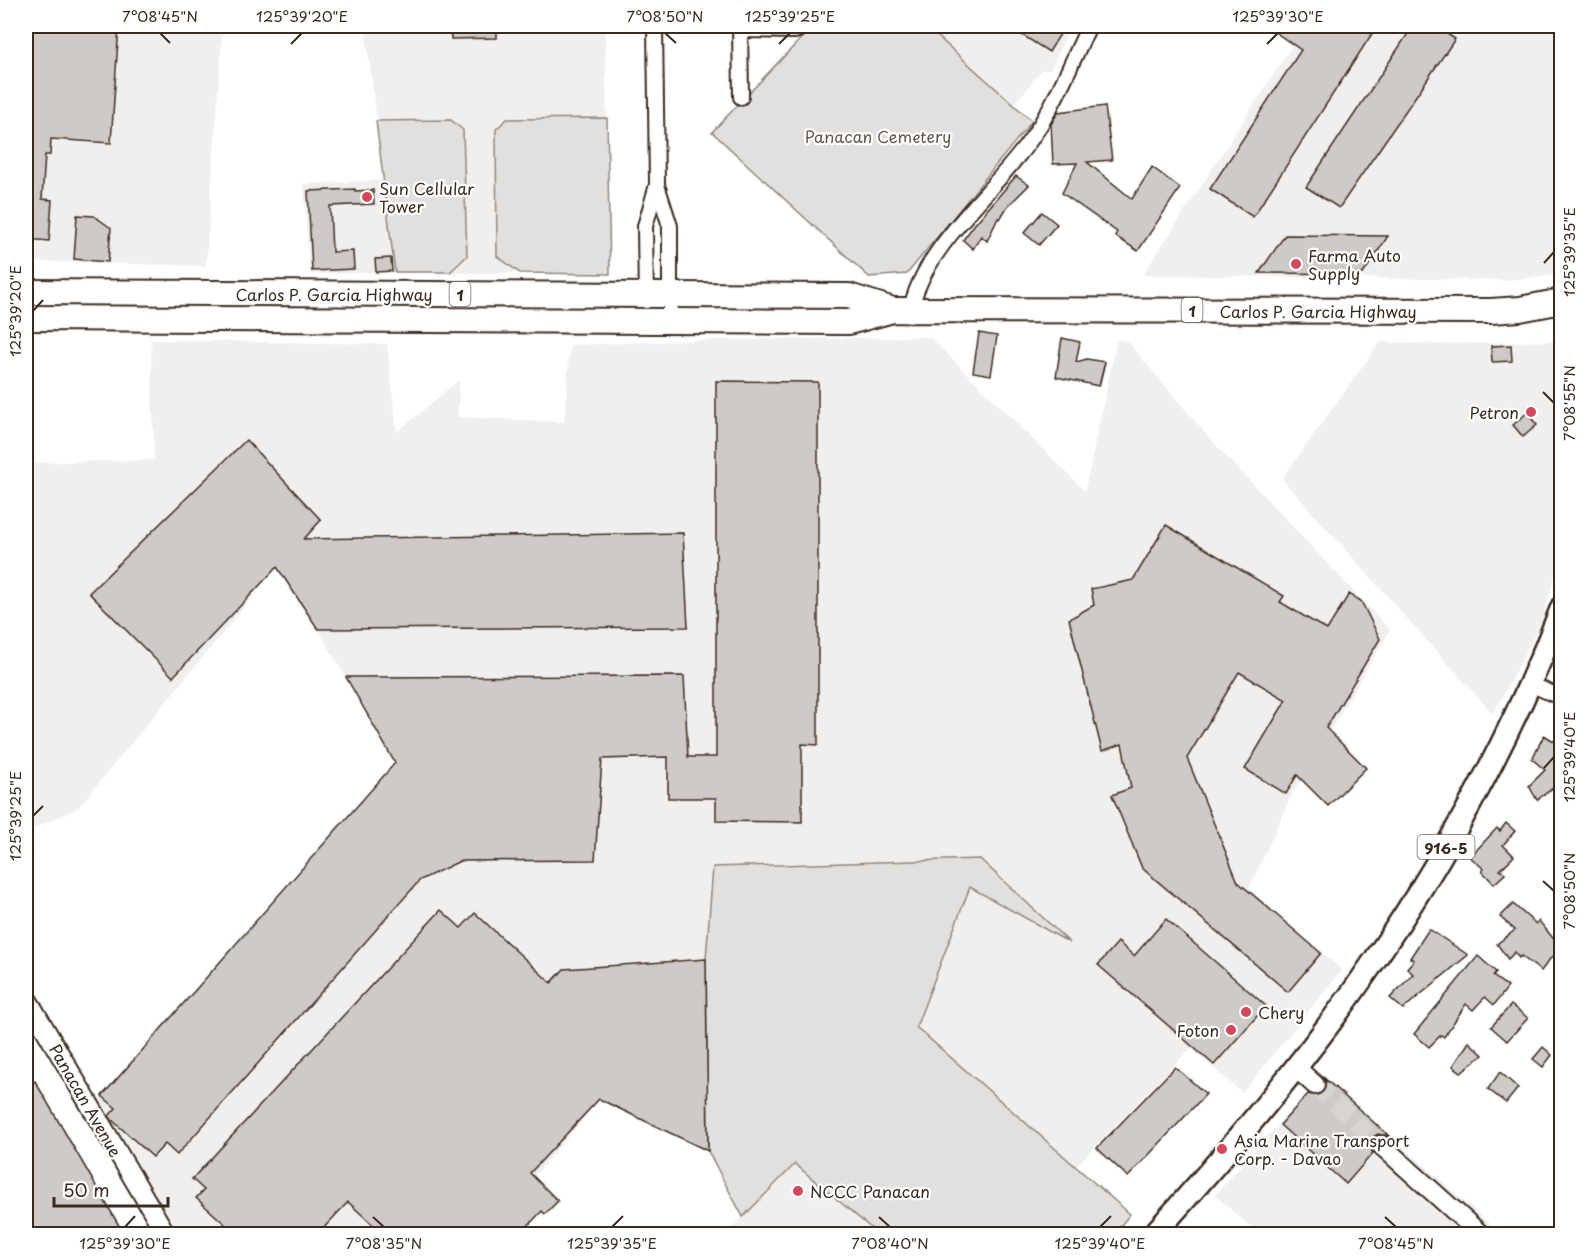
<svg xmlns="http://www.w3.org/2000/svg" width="1587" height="1260" font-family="'Playpen Sans',sans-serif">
	<rect width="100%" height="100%" fill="#fff"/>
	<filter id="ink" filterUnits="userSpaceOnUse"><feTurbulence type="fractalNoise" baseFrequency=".0167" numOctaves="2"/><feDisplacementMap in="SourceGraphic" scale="12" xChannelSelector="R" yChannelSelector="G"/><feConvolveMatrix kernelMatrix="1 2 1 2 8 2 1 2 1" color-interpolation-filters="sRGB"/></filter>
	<g filter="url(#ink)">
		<g fill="#f1efee">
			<polygon points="26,26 223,26 206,266 26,261"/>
			<polygon points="365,26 605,26 610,274 395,272 310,274 303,184 384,180"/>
			<polygon points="926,26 1071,26 1050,70 1042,70 1014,105"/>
			<polygon points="1305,26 1561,26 1561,274 1508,280 1143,275"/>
			<polygon points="930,337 1085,491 1117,339 1127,341 1213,442 1390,630 1291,796 1249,889 1342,970 1242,1093 1191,1048 1076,1166 916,1027 970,887 1067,941 980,860 713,867 706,959 708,1151 599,1099 535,1176 478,1234 180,1234 96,1103 395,763 318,629 277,567 78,808 26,832 26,463 154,460 151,340 387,344 397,432 459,380 458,417 564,422 570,345 715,340"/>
			<polygon points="1558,341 1561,343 1561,557 1541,623 1493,714 1282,479 1380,342 1439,344"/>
			<polygon points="1323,1075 1501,1234 1258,1234 1215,1195"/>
			<polygon points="795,1164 878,1234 726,1234"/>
		</g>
		<g fill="#e2e0de" stroke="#8e857e" stroke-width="1.5">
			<polygon points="813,26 926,26 1032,121 907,274 869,277 712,132"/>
			<polygon points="607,118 610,274 520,273 497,256 496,129 507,119"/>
			<polygon points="451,120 463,130 467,256 450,272 395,272 376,121"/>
			<polygon points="980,859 1070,943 970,887 916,1027 1130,1214 1114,1234 878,1234 795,1164 743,1217 708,1151 706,959 713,867"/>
		</g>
		<g fill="#cfcac7" stroke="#3b2a1e" stroke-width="1.5">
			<polygon points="26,26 119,26 111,143 51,139 50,155 45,155 42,199 52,200 49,241 26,239"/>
			<polygon points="450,26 497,26 497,38 451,39"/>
			<polygon points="1008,26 1065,26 1049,52"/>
			<polygon points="1266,26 1377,26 1253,217 1210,189 1301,50"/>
			<polygon points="1413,26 1435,26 1455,39 1339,208 1306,187"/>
			<polygon points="1105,106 1112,160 1087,162 1132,199 1152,167 1180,188 1138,251 1115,236 1117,232 1062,193 1077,163 1053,164 1051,124 1058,112"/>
			<polygon points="1016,176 1029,185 1007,207 1000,219 998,218 987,241 981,236 973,249 963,240 974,225"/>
			<polygon points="355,189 355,191 373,190 374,204 330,206 332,252 353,251 354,269 312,271 308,191"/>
			<polygon points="1042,212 1057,224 1039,245 1024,233"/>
			<polygon points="77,215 94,216 111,228 108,262 74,259"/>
			<polygon points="1285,235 1388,236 1363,274 1259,273"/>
			<polygon points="391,258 392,271 376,272 375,259"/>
			<polygon points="979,333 997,336 991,375 973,372"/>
			<polygon points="1062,338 1080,342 1076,362 1087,359 1105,362 1099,386 1056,377"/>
			<polygon points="1511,345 1512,361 1492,362 1491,346"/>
			<polygon points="716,381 818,382 818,745 802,744 802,822 716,821 716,798 668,798 668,757 602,759 595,860 460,861 420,880 177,1155 165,1144 153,1157 112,1120 109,1116 116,1108 102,1096 395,763 346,677 684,676 688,757 716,757"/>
			<polygon points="1527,413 1537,425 1523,437 1513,425"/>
			<polygon points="246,440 321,520 304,539 683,533 688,627 318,629 277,567 173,677 89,593"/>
			<polygon points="1166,525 1284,596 1280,602 1327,630 1349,594 1361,601 1380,639 1326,728 1366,768 1328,806 1297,775 1286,794 1245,769 1286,700 1239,672 1187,758 1238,882 1321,953 1288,992 1142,868 1112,795 1131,788 1122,744 1102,751 1069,619 1094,605 1091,589 1133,580"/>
			<polygon points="1544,735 1562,746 1562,781 1537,800 1529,786 1545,770 1532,759"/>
			<polygon points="1506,823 1515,831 1503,845 1514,856 1500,870 1505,874 1494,884 1482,871 1484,869 1470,857 1497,828 1500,831"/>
			<polygon points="1513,904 1536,924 1539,921 1562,949 1550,959 1541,971 1521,956 1519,958 1515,952 1508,959 1497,944 1515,930 1500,917"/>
			<polygon points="441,910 461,928 475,913 551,983 564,969 706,959 708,1151 599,1099 530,1173 558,1201 545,1214 542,1211 520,1234 383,1234 348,1202 318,1234 236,1234 196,1198 204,1190 192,1179"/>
			<polygon points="1166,919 1266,1006 1214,1065 1098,965 1118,942 1134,956"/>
			<polygon points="1429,929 1468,955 1403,1009 1390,998 1413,974 1407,968 1414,960 1410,958"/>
			<polygon points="1478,956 1496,972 1493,976 1508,987 1494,1005 1485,997 1473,1010 1466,1004 1444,1037 1441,1035 1429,1047 1414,1034"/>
			<polygon points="1511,1005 1528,1018 1507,1041 1491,1027"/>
			<polygon points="1469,1042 1483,1055 1461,1072 1453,1066"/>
			<polygon points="1543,1047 1552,1055 1543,1067 1533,1059"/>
			<polygon points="1175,1067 1206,1094 1128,1177 1097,1148"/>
			<polygon points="1500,1072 1518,1088 1506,1103 1488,1089"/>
			<polygon points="1323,1077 1389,1136 1378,1134 1372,1138 1370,1148 1373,1153 1346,1184 1280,1125 1308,1094 1318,1096 1324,1092 1326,1082"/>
			<polygon points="35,1081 124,1234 26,1234 26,1087"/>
		</g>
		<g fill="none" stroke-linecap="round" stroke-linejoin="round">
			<polyline stroke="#d8d4d2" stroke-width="18" stroke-dasharray="18 9" stroke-linecap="butt" points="1315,1085 1381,1145"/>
			<g stroke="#3b2a1e" stroke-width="18">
				<g id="street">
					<polyline points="655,26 657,185 670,226 670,321"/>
					<polyline points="740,26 741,97"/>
					<polyline points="740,30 795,31 806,26"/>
					<polyline points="646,301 645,226 657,185"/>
					<path d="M911 310C922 248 996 190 1031 139 1055 105 1071 63 1089 26"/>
					<polyline points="1528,683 1562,698"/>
				</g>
			</g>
			<g stroke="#3b2a1e" stroke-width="22">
				<g id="secondary">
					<polyline points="26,997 166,1234"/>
					<polyline points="1295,1067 1315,1085"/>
					<polyline points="1381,1145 1480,1234"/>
				</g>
			</g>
			<g stroke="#3b2a1e" stroke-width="26">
				<path id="primary" d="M1154 1234C1230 1150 1306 1061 1370 967 1447 855 1513 733 1562 607"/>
			</g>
			<g stroke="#3b2a1e" stroke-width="28">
				<g id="highway">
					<polyline points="26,292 849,296 893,310"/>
					<polyline points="26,318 849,322 893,310 1491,311 1520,309 1562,301"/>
				</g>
			</g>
			<use href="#street" stroke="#fff" stroke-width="14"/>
			<use href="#secondary" stroke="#fff" stroke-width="18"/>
			<use href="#primary" stroke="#fff" stroke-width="21"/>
			<use href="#highway" stroke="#fff" stroke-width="24"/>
		</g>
	</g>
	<path fill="none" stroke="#3b2a1e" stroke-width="2" d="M160 33 170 43M665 33 676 43M291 44 302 33M779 44 790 33M1267 44 1278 33M1544 263 1554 252M33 311 43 300M1543 392 1554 403M1544 768 1554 757M33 816 43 806M1543 881 1554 891M373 1217 384 1227M879 1217 890 1227M1385 1217 1396 1227M125 1227 135 1216M612 1227 623 1216M1100 1227 1111 1216"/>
	<g fill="#d1495b" stroke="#fff" stroke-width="2">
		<circle cx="367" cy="197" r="6"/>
		<circle cx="1296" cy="264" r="6"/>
		<circle cx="1531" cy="412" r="6"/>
		<circle cx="1246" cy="1012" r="6"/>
		<circle cx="1231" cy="1030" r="6"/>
		<circle cx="1222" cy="1149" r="6"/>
		<circle cx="798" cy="1191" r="6"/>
	</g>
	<g text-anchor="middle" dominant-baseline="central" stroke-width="4.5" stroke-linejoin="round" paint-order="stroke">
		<g fill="#fff" stroke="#766a62" stroke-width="1.5">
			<rect x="449.5" y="282" width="21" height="24" rx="4.5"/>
			<rect x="1181.5" y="298" width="21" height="24" rx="4.5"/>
			<rect x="1417.5" y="835" width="57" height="24" rx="4.5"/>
		</g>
		<g font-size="15" font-weight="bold" fill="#3b2a1e">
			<text x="460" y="294">1</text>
			<text x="1192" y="310">1</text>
			<text x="1446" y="847">916-5</text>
		</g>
		<g font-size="16" fill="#65584e" stroke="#fff">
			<text x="878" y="136">Panacan Cemetery</text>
		</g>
		<g font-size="16" fill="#3b2a1e" stroke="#fff" text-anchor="start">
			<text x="379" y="188">Sun Cellular<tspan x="379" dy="18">Tower</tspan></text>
			<text x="1308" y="255">Farma Auto<tspan x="1308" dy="18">Supply</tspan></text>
			<text x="1519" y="412" text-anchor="end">Petron</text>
			<text x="1258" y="1012">Chery</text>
			<text x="1219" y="1030" text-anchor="end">Foton</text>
			<text x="1234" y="1140">Asia Marine Transport<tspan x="1234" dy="18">Corp. - Davao</tspan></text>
			<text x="810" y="1191">NCCC Panacan</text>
		</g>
		<g font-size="16" fill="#3b2a1e" stroke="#fff">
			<text x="334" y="294">Carlos P. Garcia Highway</text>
			<text x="1318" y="311">Carlos P. Garcia Highway</text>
			<text transform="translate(86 1100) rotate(60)">Panacan Avenue</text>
		</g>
	</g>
	<rect width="1587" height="1260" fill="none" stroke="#fff" stroke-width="66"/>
	<path d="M54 1197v9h114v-9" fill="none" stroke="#3b2a1e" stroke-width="3"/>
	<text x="63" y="1197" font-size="18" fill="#3b2a1e" stroke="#ffffff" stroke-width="4.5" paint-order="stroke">50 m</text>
	<rect x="33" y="33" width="1521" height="1194" fill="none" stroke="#3b2a1e" stroke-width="2"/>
	<g font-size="15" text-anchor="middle" fill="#3b2a1e">
		<text x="160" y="22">7°08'45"N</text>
		<text x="302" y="22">125°39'20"E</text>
		<text x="665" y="22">7°08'50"N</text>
		<text x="790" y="22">125°39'25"E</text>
		<text x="1278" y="22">125°39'30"E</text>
		<text transform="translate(1570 252) rotate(-90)" y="5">125°39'35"E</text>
		<text transform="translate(16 311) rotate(-90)" y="5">125°39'20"E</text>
		<text transform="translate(1570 403) rotate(-90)" y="5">7°08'55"N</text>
		<text transform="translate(1570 757) rotate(-90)" y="5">125°39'40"E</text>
		<text transform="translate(16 816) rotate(-90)" y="5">125°39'25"E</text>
		<text transform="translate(1570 891) rotate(-90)" y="5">7°08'50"N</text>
		<text x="125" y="1249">125°39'30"E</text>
		<text x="384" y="1249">7°08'35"N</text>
		<text x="612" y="1249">125°39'35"E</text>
		<text x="890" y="1249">7°08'40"N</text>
		<text x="1100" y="1249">125°39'40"E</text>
		<text x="1396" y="1249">7°08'45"N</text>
	</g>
</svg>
